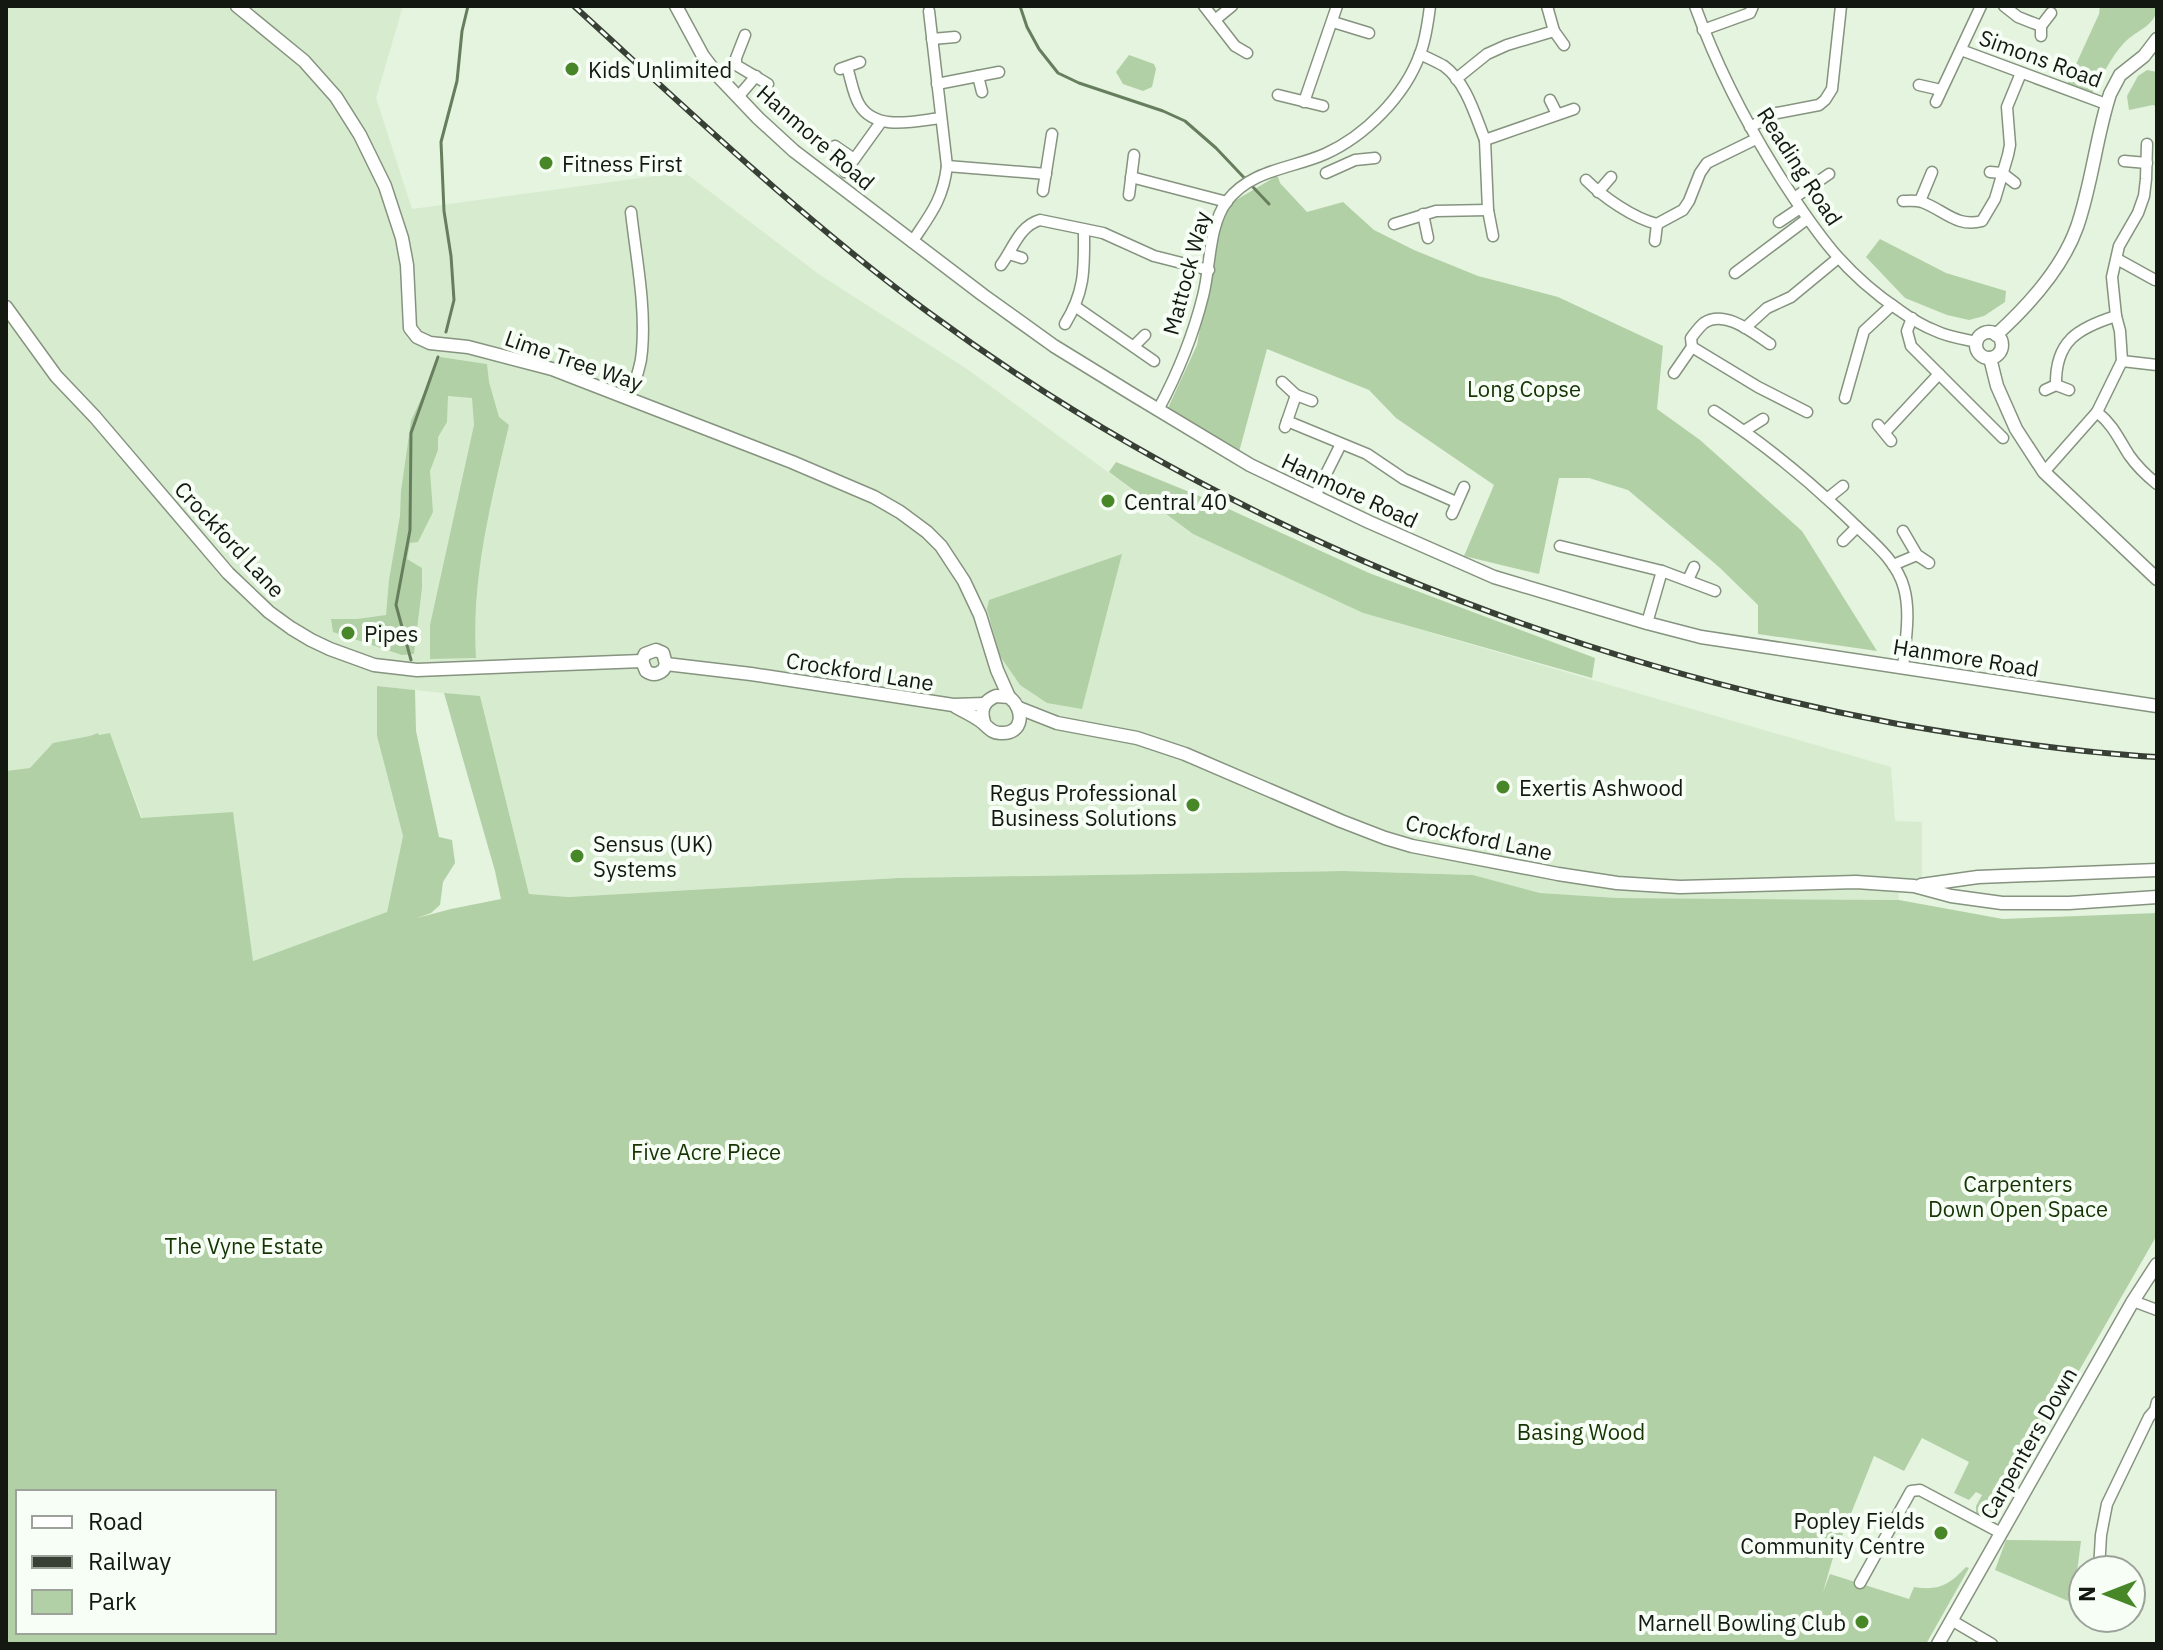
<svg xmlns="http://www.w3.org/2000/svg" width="2163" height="1650" font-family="'IBM Plex Sans',sans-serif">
	<rect width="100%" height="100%" fill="#e4f4de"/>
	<polygon fill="#d7eccf" points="6,6 403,6 376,98 412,209 684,172 820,275 967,369 1190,532 1363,613 1891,767 1895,821 1922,822 1922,881 1898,881 1899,900 1618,898 1540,893 1473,875 1344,871 898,878 569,897 529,894 480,697 378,686 377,736 403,836 387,912 253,961 144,823 110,733 30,770 6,771"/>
	<g fill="#b2d0a6" fill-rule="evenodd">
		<path d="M2100 6H2157C2157 26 2136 30 2124 43 2110 58 2103 76 2092 93L2067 84 2099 14Z"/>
		<polygon points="1129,55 1154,64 1156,69 1152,87 1143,91 1123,84 1116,72"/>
		<polygon points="2147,70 2157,72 2157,107 2153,105 2129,110 2127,96 2138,76"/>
		<polygon points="1275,177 1278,177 1280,183 1307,212 1343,202 1374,230 1414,250 1478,276 1558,297 1663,346 1657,409 1700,440 1802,531 1877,651 1758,634 1758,605 1719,567 1628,490 1589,478 1559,478 1539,574 1464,556 1494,485 1396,418 1369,390 1267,349 1239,452 1168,408 1197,345 1217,235 1231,203"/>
		<polygon points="1880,239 1946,273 2006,291 2005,302 1984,316 1969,320 1947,315 1905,298 1866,257"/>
		<path d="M440 357 487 364 489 382 499 417 509 425C491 502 471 578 476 658L430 659V625L474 425 472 398 448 396 447 422 438 437V450L430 471 433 512 418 542 410 543 407 559 422 568V588L414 654 402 655 333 632 331 619H357L386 615 389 580 400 516 401 491 411 421Z"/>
		<polygon points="1116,462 1209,500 1369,573 1595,658 1592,678 1363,613 1193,534 1109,472"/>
		<polygon points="1122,554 1082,709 1047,703 1020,685 1000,656 987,609 989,600"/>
		<path d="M377 686 415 690 416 731 439 837 452 840 455 863 443 882 440 905 431 913 417 918 451 909 501 899 495 871 444 693 480 696 529 894 569 897 898 878 1344 871 1473 875 1540 893 1618 898 1899 900 2003 919 2157 913V1235L1995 1517 1986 1521 1976 1514V1506L1982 1495 1976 1492 1969 1500 1954 1493 1969 1462 1922 1438 1904 1471 1874 1456 1832 1561 1823 1592 1830 1574 1909 1599 1914 1587C1939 1591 1949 1585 1966 1567L1969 1568 1926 1644H6V771L30 768 53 743 90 736 98 733 99 735 110 733 141 818 233 812 253 961 387 912 403 836 377 736ZM18 1492H274V1632H18Z"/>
		<polygon points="2006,1540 2081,1541 2073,1603 1995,1570"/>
	</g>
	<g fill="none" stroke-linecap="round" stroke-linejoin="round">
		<g stroke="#667e5d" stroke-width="3">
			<polyline points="1020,6 1027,27 1039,49 1058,73 1079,83 1163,111 1185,121 1216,148 1269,204"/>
			<polyline points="446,332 454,300 451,256 444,211 441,142 457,81 462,31 468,6"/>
			<polyline points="411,660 396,605 410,530 411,433 438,357"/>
		</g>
		<g stroke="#85937f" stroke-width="13">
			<g id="minor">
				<polyline points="1204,6 1235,46 1247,53"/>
				<polyline points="1547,6 1554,31 1564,45"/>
				<path d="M1695 6C1717 67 1747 125 1782 180 1817 234 1844 273 1899 310 1910 318 1923 326 1936 331 1948 337 1964 339 1977 342"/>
				<polyline points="2004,6 2018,17 2041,26"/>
				<polyline points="1215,20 1232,6"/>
				<polyline points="1333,22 1369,33"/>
				<polyline points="1703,30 1750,13 1753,6"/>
				<polyline points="745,35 736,58 736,65 768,84"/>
				<polyline points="2041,36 2041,26 2051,13"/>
				<polyline points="932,39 955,37"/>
				<polyline points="1961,50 2106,104"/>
				<path d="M1420 54C1428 58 1437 62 1444 66 1466 82 1475 115 1485 140L1574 109"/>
				<path d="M847 67C851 79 853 94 859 104 875 132 915 121 941 118"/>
				<polyline points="840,69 860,62"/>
				<polyline points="978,76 982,92"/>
				<polyline points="1456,79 1487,54 1507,45 1554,31"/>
				<polyline points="937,84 999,72"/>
				<polyline points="1919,85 1941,90"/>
				<polyline points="1278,95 1323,106"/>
				<polyline points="738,97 756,76"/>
				<polyline points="1550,100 1557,114"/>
				<polyline points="1304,102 1337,6"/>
				<polyline points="1936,102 1981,6"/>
				<polyline points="1750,127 1777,113 1819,105 1825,100 1832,89 1841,6"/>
				<polyline points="1485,140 1488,210 1493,236"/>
				<polyline points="835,146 854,159"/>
				<polyline points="2124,161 2147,163"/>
				<polyline points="947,166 1046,174"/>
				<polyline points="845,172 881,122"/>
				<polyline points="1990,172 2002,173 2015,183"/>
				<polyline points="1326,173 1355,160 1375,158"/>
				<polyline points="1131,177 1227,202"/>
				<path d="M1586 180C1603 197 1633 218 1657 224L1683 210 1689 201 1700 173 1707 163 1756 139"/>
				<polyline points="1043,191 1052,134"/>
				<polyline points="1598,192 1611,177"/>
				<polyline points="1129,195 1134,155"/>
				<polyline points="1794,198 1829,174"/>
				<path d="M1903 201C1909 201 1916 200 1922 202 1944 210 1957 228 1982 221L1995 199 2008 155 2010 145 2007 107 2021 73"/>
				<polyline points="1920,201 1932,172"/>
				<polyline points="1423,214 1428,238"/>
				<polyline points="1779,222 1800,208"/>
				<polyline points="1394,224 1436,211 1488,210"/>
				<polyline points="1655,241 1657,224"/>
				<path d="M912 242C930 215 943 200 947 166L929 11"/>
				<polyline points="1009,254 1022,258"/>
				<polyline points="2117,259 2155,280"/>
				<path d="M1001 265C1013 249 1019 226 1040 220L1103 233 1154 256 1209 270"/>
				<polyline points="1735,273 1807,219"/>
				<polyline points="1076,307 1154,361"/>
				<polyline points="1912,318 1907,331 1911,346 2003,438"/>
				<path d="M1065 324C1086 290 1084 267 1084 230"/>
				<polyline points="1745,328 1767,308 1791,297 1837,259"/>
				<path d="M1770 344C1753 333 1725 309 1704 323 1699 327 1695 333 1691 338L1692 347 1758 387 1807 412"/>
				<polyline points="1134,346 1145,335"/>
				<polyline points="2122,361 2157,365"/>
				<polyline points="1674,373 1692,347"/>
				<polyline points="1282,382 1296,395 1312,401"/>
				<path d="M2056 385C2055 341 2078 328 2116 316"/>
				<polyline points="2045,390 2056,385 2069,390"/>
				<polyline points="1845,398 1864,331 1892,305"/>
				<path d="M628 399C634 383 641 368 642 351 646 305 636 257 631 212"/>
				<path d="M1158 410C1178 373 1193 336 1203 296 1211 265 1208 227 1227 201 1252 169 1291 169 1325 154 1365 136 1405 96 1420 54 1426 39 1428 22 1430 6"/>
				<path d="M1714 411C1765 444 1813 484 1856 526 1875 544 1897 562 1904 588 1911 613 1905 643 1903 668"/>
				<path d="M2097 412C2114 426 2118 438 2129 455 2136 465 2147 476 2157 484"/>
				<polyline points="1287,421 1367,454 1404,479 1456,502"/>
				<polyline points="1878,425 1891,441"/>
				<polyline points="1285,427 1296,395"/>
				<polyline points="1744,431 1763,419"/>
				<polyline points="1885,432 1939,374"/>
				<polyline points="2044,472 2097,412 2122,361 2120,331 2116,316 2112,277 2119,246 2138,213 2144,196 2146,179 2147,144"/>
				<polyline points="1315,496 1341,444"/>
				<polyline points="1828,498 1843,486"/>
				<polyline points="1452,514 1464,487"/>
				<polyline points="1903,531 1917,555 1929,563"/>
				<polyline points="1843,541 1857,527"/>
				<polyline points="1560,546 1662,571 1715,591"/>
				<polyline points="1893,565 1917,555"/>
				<polyline points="1688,580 1694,567"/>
				<polyline points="1647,623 1662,571"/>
				<polyline points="2133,1301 2157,1310"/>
				<polyline points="2099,1570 2101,1535 2107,1504 2149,1417 2155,1410 2157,1402"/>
				<polyline points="1860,1583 1911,1491 1920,1490 2001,1533"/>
				<polyline points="1951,1620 1992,1644"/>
			</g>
		</g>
		<g stroke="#85937f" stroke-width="15">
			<g id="tertiary">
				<polyline points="237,6 304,61 336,97 360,135 385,186 402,238 407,265 410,328 417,337 430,343 468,347 552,369 792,462 874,497 900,512 927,532 941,546 964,581 980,615 997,670 1009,697"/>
				<polyline points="676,6 703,56 719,77 758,118 794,151 983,295 1054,346 1132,394 1250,465 1369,522 1494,577 1647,623 1701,637 2157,706"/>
				<polyline points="6,307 56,376 95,417 228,573 269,612 291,628 311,640 330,649 374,665 417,670 642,661"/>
				<circle cx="1989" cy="345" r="13"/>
				<path d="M1996 335C2029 305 2062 269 2077 227 2092 184 2096 137 2110 94L2120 75 2144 56 2157 39"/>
				<polyline points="1990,358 1997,386 2016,429 2044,472 2157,579"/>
				<polyline points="642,661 645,654 656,650 663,653 666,664"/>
				<path d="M642 661 646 671C654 677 664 673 666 664"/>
				<polyline points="666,664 751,674 953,705 985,704"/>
				<path d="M956 707C963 711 972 715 979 720 986 724 990 733 1000 733 1024 735 1025 709 1009 697L996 696C984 701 980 709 984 722"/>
				<polyline points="1019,708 1057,723 1137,738 1185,754 1341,821 1385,838 1412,846 1558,874 1617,883 1680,887 1856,882 1914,886 1951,896 2002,903 2069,903 2157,897"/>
				<polyline points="1921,885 1978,877 2157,870"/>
				<polyline points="1938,1644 2133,1301 2157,1264"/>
			</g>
		</g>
		<use href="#minor" stroke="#fff" stroke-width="10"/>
		<use href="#tertiary" stroke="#fff" stroke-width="12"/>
		<g stroke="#383f35" stroke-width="6">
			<path id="rail" d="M574 6C689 111 802 219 928 312 1213 522 1551 659 1898 724 1984 739 2070 752 2157 757"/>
		</g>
		<use href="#rail" stroke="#f7fef5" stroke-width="3" stroke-dasharray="9" stroke-linecap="butt"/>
	</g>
	<g fill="#488728" stroke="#f7fef5" stroke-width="3">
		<circle cx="572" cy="69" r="8"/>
		<circle cx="546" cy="163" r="8"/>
		<circle cx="1108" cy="501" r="8"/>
		<circle cx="348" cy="633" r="8"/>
		<circle cx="1503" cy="787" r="8"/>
		<circle cx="1193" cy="805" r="8"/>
		<circle cx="577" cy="856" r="8"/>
		<circle cx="1941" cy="1533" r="8"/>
		<circle cx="1862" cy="1622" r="8"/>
	</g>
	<g text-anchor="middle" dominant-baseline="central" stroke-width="8" stroke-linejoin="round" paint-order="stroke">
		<g font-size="22" fill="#131911" stroke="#f7fef5">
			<text transform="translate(2041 58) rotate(20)">Simons Road</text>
			<text transform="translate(816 137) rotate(41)">Hanmore Road</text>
			<text transform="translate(1800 166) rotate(57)">Reading Road</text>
			<text transform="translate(1186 273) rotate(-75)">Mattock Way</text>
			<text transform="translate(574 360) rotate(19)">Lime Tree Way</text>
			<text transform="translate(1350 490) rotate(25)">Hanmore Road</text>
			<text transform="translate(230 539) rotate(47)">Crockford Lane</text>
			<text transform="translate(1966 657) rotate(9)">Hanmore Road</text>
			<text transform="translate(860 671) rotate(9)">Crockford Lane</text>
			<text transform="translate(1479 837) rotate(12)">Crockford Lane</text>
			<text transform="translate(2028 1443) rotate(-60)">Carpenters Down</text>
		</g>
		<g font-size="22" fill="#131911" stroke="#f7fef5" text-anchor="start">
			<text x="588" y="69">Kids Unlimited</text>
			<text x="562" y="163">Fitness First</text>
			<text x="1124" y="501">Central 40</text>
			<text x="364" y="633">Pipes</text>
			<text x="1519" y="787">Exertis Ashwood</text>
			<text x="1177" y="792" text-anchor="end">Regus Professional<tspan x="1177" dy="25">Business Solutions</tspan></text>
			<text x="593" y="843">Sensus (UK)<tspan x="593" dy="25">Systems</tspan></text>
			<text x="1925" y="1520" text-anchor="end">Popley Fields<tspan x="1925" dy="25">Community Centre</tspan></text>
			<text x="1846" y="1622" text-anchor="end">Marnell Bowling Club</text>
		</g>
		<g font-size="22" fill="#153404" stroke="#f7fef5">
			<text x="1524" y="388">Long Copse</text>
			<text x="706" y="1151">Five Acre Piece</text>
			<text x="2018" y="1183">Carpenters<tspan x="2018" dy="25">Down Open Space</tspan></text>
			<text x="244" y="1245">The Vyne Estate</text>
			<text x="1581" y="1431">Basing Wood</text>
		</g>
	</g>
	<rect width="2163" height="1650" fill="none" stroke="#131911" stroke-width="16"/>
	<rect x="16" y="1490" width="260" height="144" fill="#f7fef5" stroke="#9ca29a" stroke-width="2"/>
	<rect x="32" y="1516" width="40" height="12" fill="#ffffff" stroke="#9ca29a" stroke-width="2"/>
	<text x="88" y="1530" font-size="24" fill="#131911">Road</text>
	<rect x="32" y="1556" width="40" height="12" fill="#383f35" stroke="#9ca29a" stroke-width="2"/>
	<text x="88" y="1570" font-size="24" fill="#131911">Railway</text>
	<rect x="32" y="1590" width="40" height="24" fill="#b2d0a6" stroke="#9ca29a" stroke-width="2"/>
	<text x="88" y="1610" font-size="24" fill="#131911">Park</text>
	<g transform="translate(2107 1594) rotate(270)"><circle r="38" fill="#f7fef5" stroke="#9ca29a" stroke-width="2"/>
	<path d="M0-6L14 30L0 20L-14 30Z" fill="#488728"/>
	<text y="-12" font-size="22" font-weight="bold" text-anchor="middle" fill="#131911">N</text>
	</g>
</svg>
